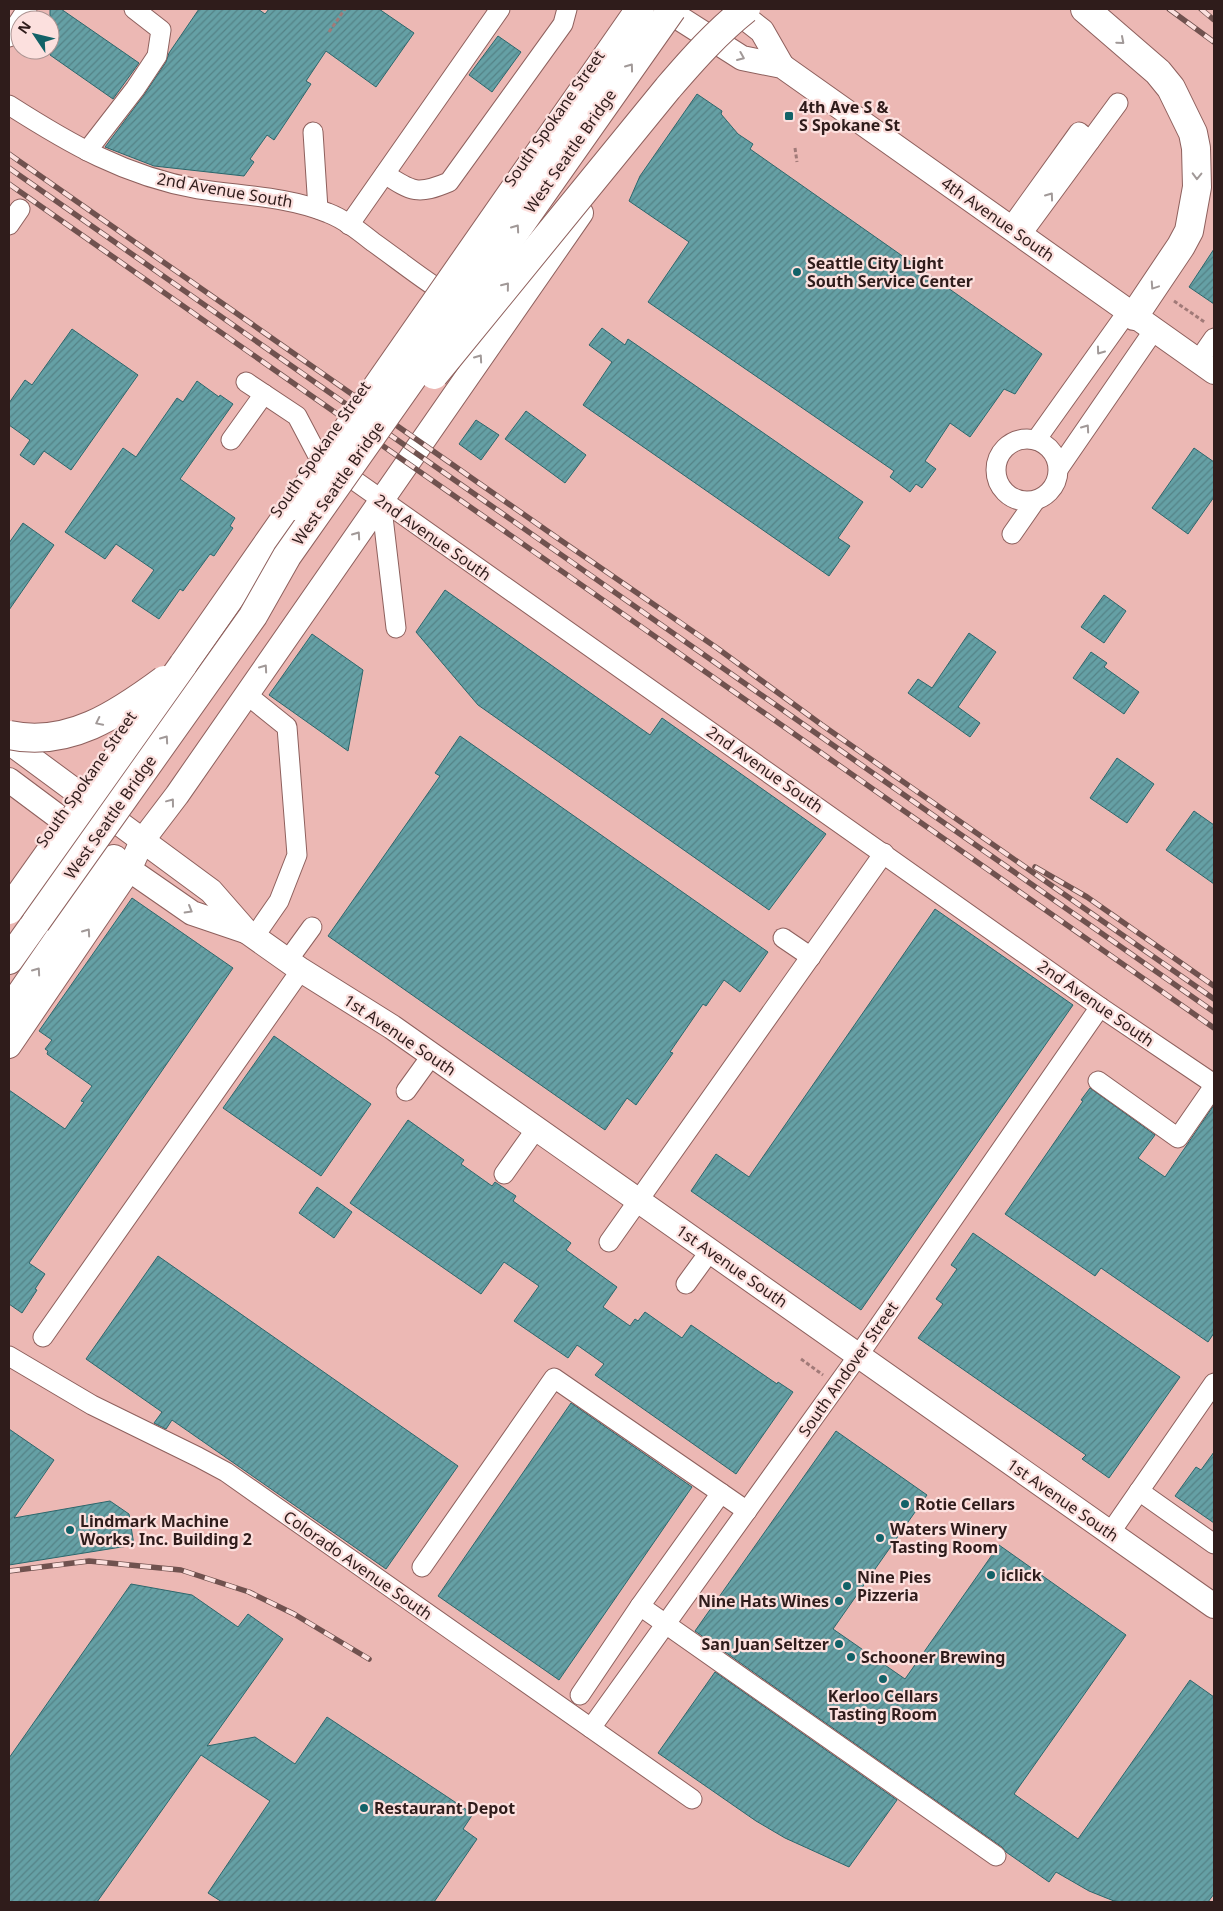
<svg xmlns="http://www.w3.org/2000/svg" width="1223" height="1911" font-family="'Noto Sans',sans-serif">
	<defs>
		<pattern id="building-hatch" width="6" height="6" patternUnits="userSpaceOnUse" patternTransform="scale(1.25)"><rect width="6" height="6" fill="#65a0a5"/><path d="M-1 1l2-2M0 6l6-6M5 7l2-2" fill="none" stroke="#548286"/></pattern>
	</defs>
	<rect width="100%" height="100%" fill="#ecb8b4"/>
	<g fill="url(#building-hatch)" stroke="#2c676c">
		<polygon points="50,9 61,9 139,63 113,99 50,55"/>
		<polygon points="199,9 258,9 265,14 269,9 379,9 414,33 376,87 326,51 306,81 311,84 292,113 274,140 267,135 250,159 254,162 244,176 154,166 105,147 144,95 166,62 169,53"/>
		<polygon points="498,36 521,52 492,92 469,75"/>
		<polygon points="697,94 722,111 721,114 738,134 753,144 750,149 1042,354 1015,394 1004,389 970,437 950,423 925,461 936,469 922,488 916,484 910,492 890,477 894,471 648,302 689,242 629,201 640,176"/>
		<polygon points="1214,249 1214,304 1189,287"/>
		<polygon points="602,328 625,345 628,339 863,502 838,538 850,546 829,576 583,405 612,362 589,345"/>
		<polygon points="72,329 138,375 71,470 44,451 34,465 20,455 30,440 9,425 9,403 25,380 32,385"/>
		<polygon points="197,381 219,397 220,395 233,404 180,479 235,518 230,526 233,528 214,556 210,554 183,591 180,589 159,619 132,601 154,570 116,544 105,559 65,532 123,448 136,457 177,398 183,402"/>
		<polygon points="526,411 586,455 565,483 505,439"/>
		<polygon points="476,420 499,435 481,460 459,444"/>
		<polygon points="1194,448 1214,462 1214,497 1188,534 1152,508"/>
		<polygon points="23,523 54,545 9,610 9,543"/>
		<polygon points="445,590 650,735 662,718 826,834 769,910 478,705 416,632"/>
		<polygon points="1104,595 1126,611 1104,643 1081,627"/>
		<polygon points="969,633 996,652 958,707 980,723 970,737 908,693 918,679 932,688"/>
		<polygon points="312,634 363,670 348,751 269,695"/>
		<polygon points="1091,652 1107,663 1104,667 1139,692 1124,714 1073,678"/>
		<polygon points="460,736 768,952 740,992 724,980 706,1006 703,1004 670,1052 673,1053 636,1105 627,1098 605,1130 328,936 440,776 435,773"/>
		<polygon points="1117,758 1154,784 1127,823 1090,798"/>
		<polygon points="1194,811 1214,825 1214,884 1166,850"/>
		<polygon points="132,898 233,968 29,1263 45,1274 35,1289 37,1290 22,1313 9,1304 9,1090 65,1129 84,1102 81,1101 92,1086 47,1054 48,1051 45,1049 52,1040 39,1031"/>
		<polygon points="935,909 1073,1005 861,1310 691,1191 716,1154 749,1177"/>
		<polygon points="274,1036 371,1104 321,1176 223,1108"/>
		<polygon points="1090,1088 1155,1135 1138,1158 1165,1177 1214,1105 1214,1333 1208,1342 1101,1268 1095,1276 1005,1214 1083,1101 1081,1100"/>
		<polygon points="408,1120 464,1160 461,1164 492,1186 495,1182 516,1196 513,1201 571,1243 566,1250 617,1287 603,1307 630,1326 635,1319 638,1321 645,1312 682,1338 691,1325 777,1384 778,1382 793,1392 736,1474 595,1375 604,1364 577,1345 568,1358 514,1321 539,1286 504,1262 481,1294 350,1203"/>
		<polygon points="317,1187 352,1212 334,1238 299,1213"/>
		<polygon points="973,1233 1180,1377 1109,1478 1082,1459 1086,1455 918,1338 943,1304 936,1299 957,1269 951,1265"/>
		<polygon points="158,1256 458,1466 386,1569 172,1420 166,1429 154,1423 162,1412 86,1359"/>
		<polygon points="571,1403 692,1487 559,1680 438,1596"/>
		<polygon points="9,1429 54,1460 14,1518 110,1501 129,1514 134,1545 9,1565"/>
		<polygon points="836,1431 927,1495 833,1629 905,1679 999,1545 1126,1635 1014,1794 1078,1839 1190,1680 1214,1697 1214,1894 1208,1902 1125,1902 1114,1901 1089,1891 1056,1872 1049,1882 1006,1852 1002,1847 695,1631"/>
		<polygon points="1214,1452 1214,1523 1175,1496 1196,1467 1201,1470"/>
		<polygon points="131,1584 192,1595 238,1627 248,1614 283,1639 207,1746 255,1737 295,1764 327,1717 473,1814 463,1829 477,1839 434,1902 222,1902 208,1893 270,1801 201,1755 97,1902 9,1902 9,1758"/>
		<polygon points="715,1672 897,1800 849,1867 785,1838 756,1821 658,1753"/>
	</g>
	<g fill="none" stroke-linecap="round" stroke-linejoin="round">
		<g stroke="#8e605d" stroke-width="21">
			<g id="minor">
				<polyline points="9,37 27,9"/>
				<path d="M9 105C70 144 125 176 198 189 242 196 286 196 328 213 344 219 359 231 373 242 393 256 413 272 434 286"/>
				<polyline points="313,132 318,209"/>
				<polyline points="87,151 135,89 157,56 161,30 134,9"/>
				<path d="M385 174C412 192 418 195 449 182L563 24 567 9"/>
				<polyline points="9,225 20,209"/>
				<polyline points="349,225 500,9"/>
				<polyline points="1010,228 1079,132 1090,141"/>
				<polyline points="1021,235 1118,103"/>
				<polyline points="1198,361 1214,338"/>
				<polyline points="246,382 297,416 317,454 1100,1007 1214,1084"/>
				<circle cx="1027" cy="470" r="31"/>
				<polyline points="231,440 264,394"/>
				<polyline points="1036,440 1128,311"/>
				<polyline points="1059,468 1154,330"/>
				<polyline points="381,500 396,628"/>
				<polyline points="1012,534 1035,501"/>
				<polyline points="246,694 287,727 297,855 279,901 254,937"/>
				<polyline points="783,938 811,957"/>
				<polyline points="288,960 312,927"/>
				<polyline points="1098,1081 1178,1138 1214,1086"/>
				<polyline points="406,1091 432,1055"/>
				<polyline points="504,1174 536,1129"/>
				<polyline points="609,1242 884,853"/>
				<polyline points="686,1284 710,1251"/>
				<polyline points="43,1337 301,970"/>
				<polyline points="9,1356 92,1405 198,1457 226,1472 692,1799"/>
				<polyline points="1139,1491 1214,1544"/>
				<polyline points="747,1511 721,1493 640,1606 996,1856"/>
				<polyline points="1110,1533 1214,1383"/>
				<polyline points="422,1567 554,1378 721,1493"/>
				<polyline points="580,1695 640,1606"/>
				<polyline points="591,1728 858,1356 1100,1007"/>
			</g>
		</g>
		<g stroke="#8e605d" stroke-width="26">
			<g id="major">
				<polyline points="665,9 742,58 782,66 1214,372"/>
				<polyline points="734,9 762,31 782,66"/>
				<polyline points="9,742 211,891 246,931 301,970 392,1027 1214,1606"/>
				<polyline points="9,780 84,836"/>
				<polyline points="117,861 192,913 245,931"/>
				<polyline points="9,1046 129,870 142,841 177,795 581,213"/>
			</g>
		</g>
		<g stroke="#8e605d" stroke-width="30">
			<g id="highway">
				<polyline points="1085,9 1158,72 1171,88 1193,133 1196,148 1197,187 1189,231 1181,246 1134,316"/>
				<polyline points="183,665 294,506"/>
				<polyline points="9,960 36,922"/>
				<polyline points="9,1011 114,859"/>
			</g>
		</g>
		<g stroke="#a17a78" stroke-width="3" stroke-dasharray="4 2.5" stroke-linecap="butt">
			<polyline points="329,32 345,9"/>
			<polyline points="795,148 797,162"/>
			<polyline points="1174,301 1206,323"/>
			<polyline points="801,1359 823,1375"/>
		</g>
		<use href="#minor" stroke="#fff" stroke-width="19"/>
		<use href="#major" stroke="#fff" stroke-width="24"/>
		<use href="#highway" stroke="#fff" stroke-width="28"/>
		<g stroke="#70524f" stroke-width="5.5">
			<g id="rail">
				<polyline points="1169,9 1214,42"/>
				<polyline points="1201,9 1214,20"/>
				<polyline points="9,154 556,537 717,648 822,725 1214,999"/>
				<polyline points="9,168 1214,1012"/>
				<polyline points="9,184 1214,1028"/>
				<polyline points="1035,867 1087,897 1214,986"/>
				<polyline points="9,1571 89,1561 181,1570 249,1592 294,1614 369,1659"/>
			</g>
		</g>
		<use href="#rail" stroke="#fce0de" stroke-width="4" stroke-dasharray="11" stroke-linecap="butt"/>
		<g stroke="#8e605d" stroke-width="30" stroke-linecap="butt">
			<g id="highway-bridge">
				<path d="M434 375 668 88C693 59 717 32 746 9"/>
				<polyline points="294,506 640,9"/>
				<path d="M9 735C68 748 118 714 164 680"/>
				<polyline points="9,910 183,665"/>
				<polyline points="36,922 253,616 287,556 672,9"/>
			</g>
		</g>
		<use href="#highway-bridge" stroke="#fff" stroke-width="28"/>
	</g>
	<defs><path id="oneway-chevron" d="M-2-3.5L2.5 0L-2 3.5" fill="none" stroke-width="1.6" stroke-linecap="round" stroke-linejoin="round" transform="scale(1.25)"/></defs>
	<g stroke="#a19998">
		<use href="#oneway-chevron" transform="translate(1121 41) rotate(41)"/>
		<use href="#oneway-chevron" transform="translate(741 57) rotate(23)"/>
		<use href="#oneway-chevron" transform="translate(630 67) rotate(-54)"/>
		<use href="#oneway-chevron" transform="translate(1197 176) rotate(91)"/>
		<use href="#oneway-chevron" transform="translate(1050 196) rotate(-54)"/>
		<use href="#oneway-chevron" transform="translate(516 228) rotate(-55)"/>
		<use href="#oneway-chevron" transform="translate(506 286) rotate(-51)"/>
		<use href="#oneway-chevron" transform="translate(1154 286) rotate(124)"/>
		<use href="#oneway-chevron" transform="translate(1100 351) rotate(126)"/>
		<use href="#oneway-chevron" transform="translate(479 358) rotate(-55)"/>
		<use href="#oneway-chevron" transform="translate(1086 428) rotate(-55)"/>
		<use href="#oneway-chevron" transform="translate(357 535) rotate(-55)"/>
		<use href="#oneway-chevron" transform="translate(264 668) rotate(-55)"/>
		<use href="#oneway-chevron" transform="translate(99 722) rotate(154)"/>
		<use href="#oneway-chevron" transform="translate(165 739) rotate(-55)"/>
		<use href="#oneway-chevron" transform="translate(171 802) rotate(-53)"/>
		<use href="#oneway-chevron" transform="translate(189 910) rotate(30)"/>
		<use href="#oneway-chevron" transform="translate(87 932) rotate(-55)"/>
		<use href="#oneway-chevron" transform="translate(37 971) rotate(-55)"/>
	</g>
	<g fill="#126268" stroke="#fce0de" stroke-width="2">
		<rect x="784" y="111" width="10" height="10" rx="2.5"/>
		<circle cx="797" cy="272" r="5"/>
		<circle cx="905" cy="1504" r="5"/>
		<circle cx="70" cy="1530" r="5"/>
		<circle cx="880" cy="1538" r="5"/>
		<circle cx="991" cy="1575" r="5"/>
		<circle cx="847" cy="1586" r="5"/>
		<circle cx="839" cy="1601" r="5"/>
		<circle cx="839" cy="1644" r="5"/>
		<circle cx="851" cy="1657" r="5"/>
		<circle cx="883" cy="1679" r="5"/>
		<circle cx="364" cy="1808" r="5"/>
	</g>
	<g text-anchor="middle" dominant-baseline="central" stroke-width="4.5" stroke-linejoin="round" paint-order="stroke">
		<g font-size="16" font-weight="bold" fill="#2f1c1b" stroke="#fce0de" text-anchor="start">
			<text x="799" y="107">4th Ave S &amp;<tspan x="799" dy="18">S Spokane St</tspan></text>
			<text x="807" y="263">Seattle City Light<tspan x="807" dy="18">South Service Center</tspan></text>
			<text x="915" y="1504">Rotie Cellars</text>
			<text x="80" y="1521">Lindmark Machine<tspan x="80" dy="18">Works, Inc. Building 2</tspan></text>
			<text x="890" y="1529">Waters Winery<tspan x="890" dy="18">Tasting Room</tspan></text>
			<text x="1001" y="1575">iclick</text>
			<text x="857" y="1577">Nine Pies<tspan x="857" dy="18">Pizzeria</tspan></text>
			<text x="829" y="1601" text-anchor="end">Nine Hats Wines</text>
			<text x="829" y="1644" text-anchor="end">San Juan Seltzer</text>
			<text x="861" y="1657">Schooner Brewing</text>
			<text x="883" y="1696" text-anchor="middle">Kerloo Cellars<tspan x="883" dy="18">Tasting Room</tspan></text>
			<text x="374" y="1808">Restaurant Depot</text>
		</g>
		<g font-size="16" fill="#2f1c1b" stroke="#fce0de">
			<text transform="translate(554 118) rotate(-55)">South Spokane Street</text>
			<text transform="translate(570 151) rotate(-55)">West Seattle Bridge</text>
			<text transform="translate(225 190) rotate(10)">2nd Avenue South</text>
			<text transform="translate(998 219) rotate(35)">4th Avenue South</text>
			<text transform="translate(320 449) rotate(-55)">South Spokane Street</text>
			<text transform="translate(338 483) rotate(-55)">West Seattle Bridge</text>
			<text transform="translate(433 537) rotate(35)">2nd Avenue South</text>
			<text transform="translate(765 769) rotate(35)">2nd Avenue South</text>
			<text transform="translate(86 779) rotate(-55)">South Spokane Street</text>
			<text transform="translate(110 817) rotate(-55)">West Seattle Bridge</text>
			<text transform="translate(1096 1003) rotate(35)">2nd Avenue South</text>
			<text transform="translate(400 1035) rotate(34)">1st Avenue South</text>
			<text transform="translate(732 1266) rotate(35)">1st Avenue South</text>
			<text transform="translate(848 1369) rotate(-55)">South Andover Street</text>
			<text transform="translate(1063 1500) rotate(35)">1st Avenue South</text>
			<text transform="translate(358 1565) rotate(35)">Colorado Avenue South</text>
		</g>
	</g>
	<rect width="1223" height="1911" fill="none" stroke="#2f1c1b" stroke-width="20"/>
	<g transform="translate(35 35) rotate(305)"><circle r="24" fill="#fce0de" stroke="#aa9290"/>
	<path d="M0-4L9 19L0 12L-9 19Z" fill="#126268"/>
	<text y="-8" font-size="14" font-weight="bold" text-anchor="middle" fill="#2f1c1b">N</text>
	</g>
</svg>
